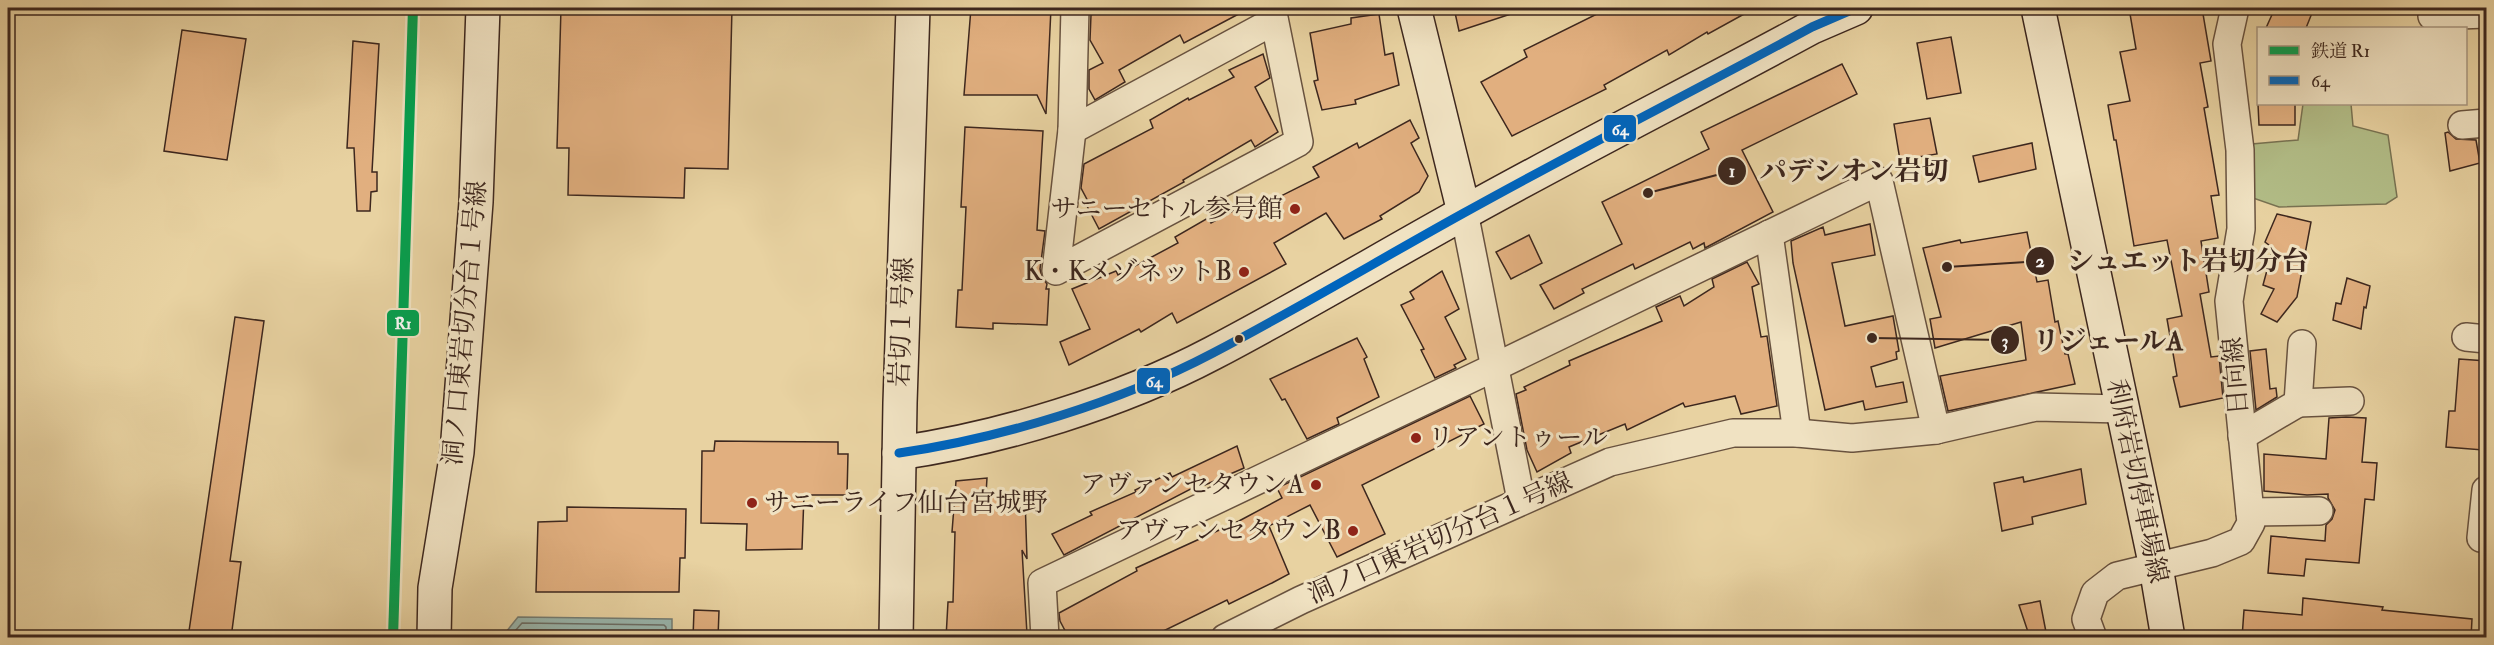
<svg xmlns="http://www.w3.org/2000/svg" width="2494" height="645" font-family="'IM FELL Double Pica','Noto Serif JP',serif">
	<rect width="100%" height="100%" fill="#e8d2a1"/>
	<filter id="stains"><feTurbulence type="fractalNoise" baseFrequency=".00333" numOctaves="4"/><feColorMatrix values="0 0 0 0 .2 0 0 0 0 .09 0 0 0 0 .02 0 0 0 .5 -.17"/></filter>
	<radialGradient id="worn" r=".72"><stop offset=".6" stop-color="#630" stop-opacity="0"/><stop offset="1" stop-color="#630" stop-opacity=".3"/></radialGradient>
	<polygon fill="#b2bd87" stroke="#787252" stroke-width="1.5" points="2303,104 2351,104 2353,126 2388,135 2397,197 2386,204 2279,207 2253,198 2252,144 2298,140"/>
	<polygon fill="#99b6ad" stroke="#747d74" stroke-width="1.5" points="518,617 672,619 672,637 502,637"/>
	<g fill="none" stroke-linecap="round" stroke-linejoin="round">
		<g stroke="#6b6e66" stroke-width="1.5">
			<polyline points="509,638 522,623 664,625 666,627 666,638"/>
			<polyline points="519,638 526,630 656,632 659,638"/>
		</g>
	</g>
	<g fill="#e1af7f" stroke="#3d271e" stroke-width="1.5">
		<polygon points="561,8 732,8 728,169 685,168 684,198 568,195 569,148 557,148"/>
		<polygon points="971,8 1051,8 1046,114 1037,95 964,95"/>
		<polygon points="1105,8 1250,8 1184,43 1180,35 1119,70 1125,82 1095,100 1089,89 1089,70 1103,63 1090,40 1091,15"/>
		<polygon points="1454,8 1519,8 1520,11 1459,31"/>
		<polygon points="1609,8 1755,8 1708,34 1707,32 1669,55 1667,50 1604,85 1606,89 1512,136 1481,82 1527,57 1524,50"/>
		<polygon points="2129,8 2202,8 2211,61 2200,63 2208,107 2204,108 2219,195 2211,196 2218,238 2201,241 2209,292 2200,294 2211,357 2219,356 2223,398 2180,407 2173,377 2177,376 2167,319 2182,316 2167,240 2134,246 2116,140 2114,140 2108,105 2130,101 2120,52 2136,49"/>
		<polygon points="2275,8 2314,8 2306,28 2266,28"/>
		<polygon points="1379,14 1385,55 1393,53 1399,85 1355,100 1356,104 1322,110 1314,81 1318,80 1310,33 1351,24 1351,18"/>
		<polygon points="182,30 246,39 227,160 164,151"/>
		<polygon points="1951,37 1961,93 1927,99 1917,43"/>
		<polygon points="353,41 379,44 372,172 377,172 377,191 371,192 370,211 357,211 354,148 347,148"/>
		<polygon points="1263,54 1270,78 1255,87 1278,132 1255,147 1251,140 1183,180 1184,182 1099,229 1087,206 1090,205 1081,188 1084,164 1153,128 1150,120 1188,98 1189,100 1234,77 1229,70"/>
		<polygon points="1842,64 1857,94 1742,150 1773,212 1705,248 1704,243 1693,249 1690,242 1635,269 1633,264 1582,289 1584,293 1554,309 1540,285 1622,244 1602,202 1709,149 1701,132"/>
		<polygon points="2258,104 2295,104 2295,125 2259,125"/>
		<polygon points="1930,118 1937,154 1900,160 1894,124"/>
		<polygon points="1410,120 1419,138 1411,143 1428,176 1419,192 1380,216 1382,219 1344,239 1326,213 1274,243 1286,264 1177,323 1172,313 1141,332 1139,329 1069,365 1060,342 1090,329 1072,289 1116,271 1118,275 1178,243 1175,237 1208,218 1211,223 1253,200 1257,208 1319,177 1313,167 1357,143 1359,148"/>
		<polygon points="965,127 1043,131 1037,230 1045,231 1040,269 1042,277 1047,284 1046,289 1049,289 1047,325 993,323 993,329 956,327 958,290 962,290 966,207 961,207"/>
		<polygon points="2448,132 2456,139 2476,140 2480,163 2450,171 2445,133"/>
		<polygon points="2032,143 2036,169 1979,182 1973,156"/>
		<polygon points="2277,214 2311,222 2297,297 2277,322 2261,314 2274,289 2263,285 2273,248 2265,242"/>
		<polygon points="1870,224 1875,255 1832,263 1845,326 1893,316 1899,351 1896,352 1897,359 1871,367 1876,387 1903,382 1907,402 1865,410 1863,401 1825,410 1793,263 1791,241 1823,227 1825,235"/>
		<polygon points="2027,232 2037,282 2048,280 2055,322 2058,321 2065,354 2068,354 2075,384 1948,411 1940,376 2026,360 2021,322 1935,348 1930,319 1941,317 1923,248 1960,240 1961,243"/>
		<polygon points="1529,235 1542,263 1511,279 1496,252"/>
		<polygon points="1747,262 1759,284 1752,287 1761,337 1767,336 1777,406 1741,414 1735,396 1685,407 1683,403 1627,430 1625,424 1569,447 1571,453 1537,472 1527,450 1516,394 1526,390 1524,387 1570,365 1569,361 1662,321 1656,307 1680,296 1684,306 1714,287 1712,279"/>
		<polygon points="1442,271 1459,309 1445,317 1466,359 1454,365 1456,368 1435,378 1421,350 1424,349 1401,305 1414,299 1410,292"/>
		<polygon points="2347,278 2370,286 2366,308 2364,307 2361,329 2333,320 2336,303 2341,304"/>
		<polygon points="235,317 264,321 230,561 241,562 231,638 188,638"/>
		<polygon points="1357,338 1367,357 1364,359 1379,397 1337,418 1339,424 1307,439 1285,399 1282,400 1270,379"/>
		<polygon points="2266,349 2270,389 2276,388 2277,397 2256,410 2250,351"/>
		<polygon points="2459,359 2487,361 2483,450 2446,447 2449,411 2455,411"/>
		<polygon points="1470,396 1484,424 1362,485 1385,534 1337,557 1310,505 1269,526 1289,574 1272,583 1229,604 1227,600 1149,638 1069,638 1060,621 1059,613 1137,571 1136,568 1239,521 1282,498 1277,488"/>
		<polygon points="2346,417 2366,418 2362,462 2377,463 2374,500 2365,499 2359,563 2306,559 2304,576 2268,573 2271,536 2325,541 2326,525 2332,519 2335,510 2328,498 2328,494 2307,495 2264,491 2264,454 2326,459 2329,418"/>
		<polygon points="715,441 838,442 838,454 848,454 847,495 804,495 802,549 746,550 747,524 701,523 702,451 714,451"/>
		<polygon points="1237,446 1244,468 1205,485 1204,482 1064,555 1052,534 1092,515 1090,512 1136,492 1135,490 1170,473 1172,477"/>
		<polygon points="2081,469 2086,504 2032,517 2033,524 2002,531 1994,483 2023,477 2024,482"/>
		<polygon points="987,478 986,494 1025,497 1027,559 1022,550 1027,634 984,633 984,638 946,638 948,602 953,602 955,532 952,532 956,481"/>
		<polygon points="567,507 686,509 685,558 680,558 679,592 536,592 538,522 567,521"/>
		<polygon points="2303,598 2383,607 2382,610 2472,619 2471,638 2336,638 2279,633 2278,638 2242,638 2244,610 2302,615"/>
		<polygon points="2040,601 2046,632 2029,635 2019,605"/>
		<polygon points="694,610 719,611 718,638 693,638"/>
	</g>
	<g fill="none" stroke-linecap="round" stroke-linejoin="round">
		<g stroke="#68523f" stroke-width="30">
			<g id="street">
				<polyline points="1075,8 1072,130 1056,271 1299,142 1272,8"/>
				<polyline points="2432,16 2486,14"/>
				<polyline points="2462,125 2486,123"/>
				<polyline points="1072,130 1274,21"/>
				<polyline points="1464,212 1521,500"/>
				<polyline points="1769,234 1797,433"/>
				<polyline points="2466,337 2486,339"/>
				<polyline points="2298,403 2350,401"/>
				<polyline points="2242,436 2298,403 2302,344"/>
				<polyline points="2250,512 2319,511"/>
				<polyline points="2481,538 2486,490"/>
				<polyline points="1045,638 1042,583 1495,367 1879,181 1936,430"/>
				<polyline points="1225,638 1301,600 1610,462 1733,433 1797,433 1852,438 1936,430 2036,407 2122,409"/>
				<polyline points="2093,638 2086,619 2095,593 2117,576 2212,553 2241,541 2251,523 2229,301 2241,229 2240,150 2227,44 2235,8"/>
			</g>
		</g>
		<g stroke="#3d271e" stroke-width="36">
			<g id="secondary">
				<polyline points="1414,8 1464,212"/>
				<polyline points="2038,8 2156,567 2168,638"/>
				<path d="M899 453C1002 438 1120 402 1213 353 1297 309 1379 260 1462 214 1577 150 1696 90 1812 27L1856 8"/>
				<polyline points="434,638 435,588 457,452 476,202 483,8"/>
				<polyline points="896,638 900,403 913,8"/>
			</g>
		</g>
		<use href="#street" stroke="#f0e2c2" stroke-width="27"/>
		<use href="#secondary" stroke="#f0e2c2" stroke-width="33"/>
		<g stroke="#f0e2c2" stroke-width="14">
			<path id="bus-1" d="M899 453C1002 438 1120 402 1213 353 1297 309 1379 260 1462 214 1577 150 1696 90 1812 27L1856 8"/>
		</g>
		<use href="#bus-1" stroke="#0065bd" stroke-width="9"/>
		<g stroke="#f0e2c2" stroke-width="15">
			<polyline id="rail-1" points="393,638 413,8"/>
		</g>
		<use href="#rail-1" stroke="#03a04e" stroke-width="10"/>
	</g>
	<g fill="#8f2418" stroke="#f0e2c2" stroke-width="2">
		<circle cx="1295" cy="209" r="6"/>
		<circle cx="1244" cy="272" r="6"/>
		<circle cx="1416" cy="438" r="6"/>
		<circle cx="1316" cy="485" r="6"/>
		<circle cx="752" cy="503" r="6"/>
		<circle cx="1353" cy="531" r="6"/>
	</g>
	<circle fill="#3d271e" stroke="#f0e2c2" stroke-width="2" cx="1239" cy="339" r="5"/>
	<g text-anchor="middle" dominant-baseline="central" stroke-width="6" stroke-linejoin="round" paint-order="stroke">
		<g font-size="26" fill="#3d271e" stroke="#f0e2c2" text-anchor="end">
			<text x="1283" y="209">サニーセトル参号館</text>
			<text x="1232" y="272">K・KメゾネットB</text>
			<text x="1428" y="438" text-anchor="start">リアントゥール</text>
			<text x="1304" y="485">アヴァンセタウンA</text>
			<text x="764" y="503" text-anchor="start">サニーライフ仙台宮城野</text>
			<text x="1341" y="531">アヴァンセタウンB</text>
		</g>
		<g font-size="26" fill="#3d271e" stroke="#f0e2c2">
			<text transform="translate(902 322) rotate(-88)">岩切１号線</text>
			<text transform="translate(465 323) rotate(-85)">洞ノ口東岩切分台１号線</text>
			<text transform="translate(2236 376) rotate(-95)">日向線</text>
			<text transform="translate(2137 481) rotate(78)">利府岩切停車場線</text>
			<text transform="translate(1440 538) rotate(-24)">洞ノ口東岩切分台１号線</text>
		</g>
	</g>
	<path fill="none" stroke="#3d271e" stroke-width="2" d="M1648 193L1732 171M1947 267L2040 261M1872 338L2005 340"/>
	<g fill="#3d271e" stroke="#f0e2c2" stroke-width="2">
		<circle cx="1648" cy="193" r="6"/>
		<circle cx="1947" cy="267" r="6"/>
		<circle cx="1872" cy="338" r="6"/>
		<circle cx="1732" cy="171" r="15"/>
		<circle cx="2040" cy="261" r="15"/>
		<circle cx="2005" cy="340" r="15"/>
	</g>
	<g font-size="18" text-anchor="middle" font-weight="bold" fill="#fff">
		<text x="1732" y="177">1</text>
		<text x="2040" y="267">2</text>
		<text x="2005" y="347">3</text>
	</g>
	<g font-size="27" text-anchor="middle" font-weight="bold" fill="#3d271e" stroke="#f0e2c2" stroke-width="6" stroke-linejoin="round" paint-order="stroke">
		<text x="1854" y="180">パデシオン岩切</text>
		<text x="2188" y="270">シュエット岩切分台</text>
		<text x="2108" y="350">リジェールA</text>
	</g>
	<g stroke="#f0e2c2" stroke-width="2">
		<rect x="1603" y="114" width="34" height="29" rx="6" fill="#0065bd"/>
		<rect x="386" y="309" width="34" height="28" rx="6" fill="#03a04e"/>
		<rect x="1136" y="367" width="35" height="28" rx="6" fill="#0065bd"/>
	</g>
	<g font-size="16" text-anchor="middle" font-weight="bold" fill="#fff">
		<text x="1620" y="135">64</text>
		<text x="403" y="329">R1</text>
		<text x="1154" y="387">64</text>
	</g>
	<rect width="2494" height="645" fill="none" stroke="#e8d2a1" stroke-width="30"/>
	<rect x="9" y="9" width="2476" height="627" fill="none" stroke="#3d271e" stroke-width="3"/>
	<rect x="15" y="15" width="2464" height="615" fill="none" stroke="#3d271e" stroke-width="1.5"/>
	<rect x="2257" y="27" width="210" height="78" fill="#f0e2c2" stroke="#a89780" stroke-width="1.5"/>
	<rect x="2269" y="46" width="30" height="9" fill="#03a04e" stroke="#a89780" stroke-width="1.5"/>
	<text x="2311" y="57" font-size="18" fill="#3d271e">鉄道 R1</text>
	<rect x="2269" y="76" width="30" height="9" fill="#0065bd" stroke="#a89780" stroke-width="1.5"/>
	<text x="2311" y="87" font-size="18" fill="#3d271e">64</text>
	<rect width="100%" height="100%" filter="url(#stains)"/>
	<rect width="100%" height="100%" fill="url(#worn)"/>
</svg>
